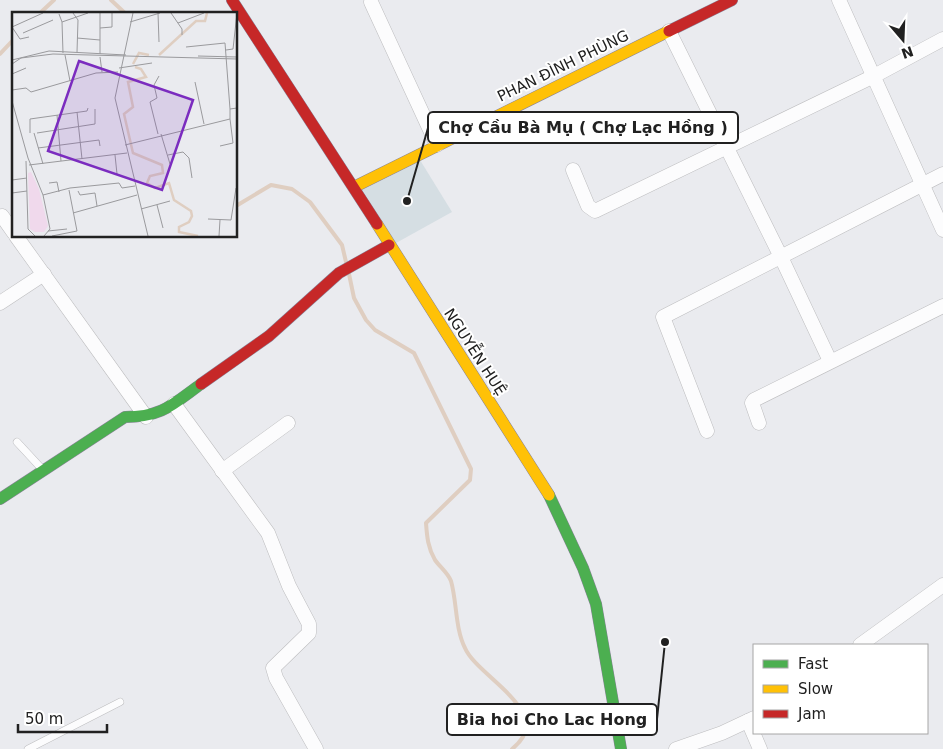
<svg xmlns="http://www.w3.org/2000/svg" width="943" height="749" font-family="'DejaVu Sans',sans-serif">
	<rect width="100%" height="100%" fill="#eaebef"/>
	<polygon fill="#d5dee3" points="420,160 452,212 396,243 362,189"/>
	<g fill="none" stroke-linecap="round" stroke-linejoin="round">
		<g stroke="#dfcec1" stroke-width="4">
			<polyline points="111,0 126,14"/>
			<polyline points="39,14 54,0"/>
			<polyline points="0,54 14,39"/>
			<polyline points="236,206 271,185 292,189 310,202 342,245 346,262"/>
			<path d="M349 274 354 298 366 320 375 330 414 353 471 469 470 480 426 523C427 537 428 548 435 560 440 567 448 573 451 581 457 602 455 628 465 648 477 677 558 713 512 749"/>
		</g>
		<g stroke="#bdbdbf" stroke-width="8">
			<g id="lane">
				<polyline points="17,442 42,469"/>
				<polyline points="28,749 120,702"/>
			</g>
		</g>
		<g stroke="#bdbdbf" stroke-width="15">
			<g id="street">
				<polyline points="839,0 943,230"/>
				<polyline points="371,2 437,145"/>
				<polyline points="669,31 781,257 830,361"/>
				<polyline points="573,170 588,206 595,211 874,76 943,39"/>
				<polyline points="2,216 14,233"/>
				<polyline points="16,236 146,417"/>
				<polyline points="0,303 44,274"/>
				<polyline points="174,404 268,533 289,586 309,624 309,633 273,668 276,678 316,749"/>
				<polyline points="759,423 752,403 754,400 943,306"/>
				<polyline points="707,431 663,317 943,174"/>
				<polyline points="222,471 288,423"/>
				<polyline points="860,645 943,585"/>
				<polyline points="748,721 760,749"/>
				<polyline points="676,749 722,733 754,718"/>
			</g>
		</g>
		<g stroke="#898498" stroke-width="12">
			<g id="fast">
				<polyline points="549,495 583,568 596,604 621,749"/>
				<path d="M0 499 125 417C162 417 172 405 201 384"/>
			</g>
		</g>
		<g stroke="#898498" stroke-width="12">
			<g id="slow">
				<polyline points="354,187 669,31"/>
				<polyline points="377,224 549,495"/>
			</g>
		</g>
		<g stroke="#898498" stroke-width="12">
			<g id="jam">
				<polyline points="232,0 377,224"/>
				<polyline points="669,31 732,0"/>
				<polyline points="201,384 269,336 339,273 389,245"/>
			</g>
		</g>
		<use href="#lane" stroke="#fcfcfd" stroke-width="7"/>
		<use href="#street" stroke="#fcfcfd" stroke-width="14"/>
		<use href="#fast" stroke="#4caf50" stroke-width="11"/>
		<use href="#slow" stroke="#ffc107" stroke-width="11"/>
		<use href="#jam" stroke="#c62828" stroke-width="11"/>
	</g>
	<g text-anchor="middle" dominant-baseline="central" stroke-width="4" stroke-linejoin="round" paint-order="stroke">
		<g font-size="15" fill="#212121" stroke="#fff">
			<text transform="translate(563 66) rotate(-26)">PHAN ĐÌNH PHÙNG</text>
			<text transform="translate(475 352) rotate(57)">NGUYỄN HUỆ</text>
		</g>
	</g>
	<g transform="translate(12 12)">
		<rect width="225" height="225" fill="#eaebef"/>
		<path d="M19 160 27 177 36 214 32 220H23L18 217 16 161Z" fill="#f0d9ec"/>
		<path fill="none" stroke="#dfcec1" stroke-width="2.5" d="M147 43 184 9H193L195 1M121 52 127 41 137 43M123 55 129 57 134 65 116 70 121 95 112 102 121 141 150 153 151 161 138 164 135 171 143 176 157 171 162 188 179 199 180 204 177 210 167 215V220L186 224"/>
		<path fill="none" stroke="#9a9a9d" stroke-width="1" d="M61 1 66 8 65 40M121 1 103 86 136 224M146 1 147 30M159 1 170 17V23M47 2 50 10 51 41M50 10 76 1M118 10 148 1M166 11 192 1M0 15 31 1M0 15 8 27 17 25M88 16 100 15V1M11 21 41 8M65 26 88 28M174 35 213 31 218 97M214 38 221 37 225 1M88 42V1M53 43 58 69M186 44 225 45M88 45 90 60M0 48 37 39 114 43M0 52 9 46 41 42 225 47M107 56 140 51M0 62 14 56M183 70 192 112M0 78 14 76 19 80 84 61 106 60M0 89 16 146 31 183 38 217 32 224M65 100 70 147M45 103 49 149M18 121V107L75 99 76 96M22 121 31 152M25 121 83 112V97M146 122 138 90 145 86 142 73 147 64M149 122 158 152M113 133 218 107V97L225 96M208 134 221 131 218 107M26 136 87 128 88 134M103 143 105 162M156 143 171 140 177 146 180 166M14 149 16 217 23 224M17 153 115 141M0 168 15 166M37 171 45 170 47 180M66 179 68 183 83 181 85 194M0 181 15 179M31 183 58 176 107 171 110 176 123 174M145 193 151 216M129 197 158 189M61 201 125 183M196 207 219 208 224 176M36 219 55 217M40 224 65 219 57 178M207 224 208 208"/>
		<path fill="#7b2cbf" fill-opacity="0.15" stroke="#7b2cbf" stroke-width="2.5" d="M67 49 181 88 150 178 36 139Z"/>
		<rect width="225" height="225" fill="none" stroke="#212121" stroke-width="2.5"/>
	</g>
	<path fill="none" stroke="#212121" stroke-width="2" d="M407 201L428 128M665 642L657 719"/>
	<g fill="#212121" stroke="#fff" stroke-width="2">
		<circle cx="407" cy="201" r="5"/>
		<circle cx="665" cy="642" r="5"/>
	</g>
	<g fill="#fff" stroke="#212121" stroke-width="2">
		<rect x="428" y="112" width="310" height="31" rx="5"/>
		<rect x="447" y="704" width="210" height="31" rx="5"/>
	</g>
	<g font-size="16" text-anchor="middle" font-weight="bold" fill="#212121">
		<text x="583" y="133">Chợ Cầu Bà Mụ ( Chợ Lạc Hồng )</text>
		<text x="552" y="725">Bia hoi Cho Lac Hong</text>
	</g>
	<rect x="753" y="644" width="175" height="90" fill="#ffffff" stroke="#a6a6a6"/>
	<rect x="763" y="660" width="25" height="8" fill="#4caf50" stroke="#a6a6a6"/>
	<text x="798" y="669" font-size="15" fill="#212121">Fast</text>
	<rect x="763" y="685" width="25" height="8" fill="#ffc107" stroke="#a6a6a6"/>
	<text x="798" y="694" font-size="15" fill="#212121">Slow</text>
	<rect x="763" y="710" width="25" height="8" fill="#c62828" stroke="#a6a6a6"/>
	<text x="798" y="719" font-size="15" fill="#212121">Jam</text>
	<g transform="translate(903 40) rotate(161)" stroke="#ffffff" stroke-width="4" paint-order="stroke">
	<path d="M0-4L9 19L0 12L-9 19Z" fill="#212121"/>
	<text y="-8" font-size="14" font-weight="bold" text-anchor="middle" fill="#212121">N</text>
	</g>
	<path d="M18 724v8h89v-8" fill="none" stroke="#212121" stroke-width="2.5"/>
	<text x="25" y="724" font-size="15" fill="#212121" stroke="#ffffff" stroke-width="4" paint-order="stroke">50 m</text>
</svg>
